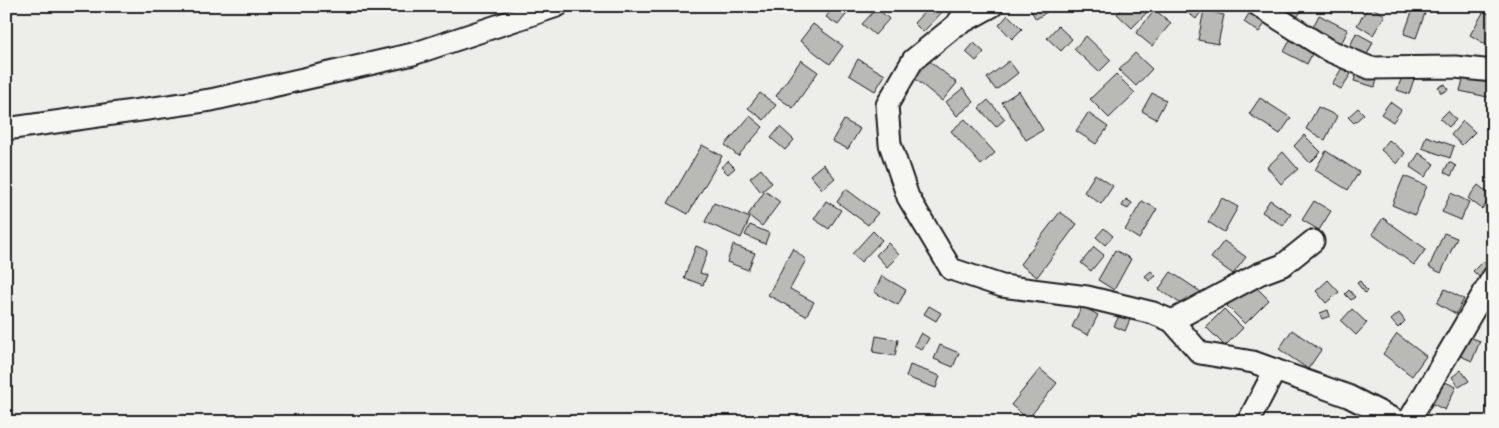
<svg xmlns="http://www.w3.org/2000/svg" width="1499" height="428" font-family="'Indie Flower',sans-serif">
	<rect width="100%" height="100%" fill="#edede9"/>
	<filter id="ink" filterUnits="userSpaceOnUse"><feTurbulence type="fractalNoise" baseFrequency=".02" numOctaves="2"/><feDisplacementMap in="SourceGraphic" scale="10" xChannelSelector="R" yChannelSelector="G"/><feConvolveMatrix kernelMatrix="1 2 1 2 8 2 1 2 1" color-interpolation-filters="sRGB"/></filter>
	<g filter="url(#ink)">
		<g fill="#b9b9b6" stroke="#1c1c1c">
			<polygon points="834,6 853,6 838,25 826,17"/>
			<polygon points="930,6 948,6 923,32 914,23"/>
			<polygon points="1028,6 1056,6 1036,19"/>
			<polygon points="1125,6 1153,6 1132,28 1117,14"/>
			<polygon points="1179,6 1205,6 1196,19"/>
			<polygon points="1279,6 1305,6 1295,20"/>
			<polygon points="1321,6 1337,6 1333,13"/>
			<polygon points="1369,6 1385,15 1373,35 1357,25"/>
			<polygon points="877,8 889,19 875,35 862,24"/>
			<polygon points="1413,9 1425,13 1416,38 1404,34"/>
			<polygon points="1155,10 1171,23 1152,46 1136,33"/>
			<polygon points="1204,10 1224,15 1218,44 1198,40"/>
			<polygon points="1251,10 1267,21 1259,32 1244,22"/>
			<polygon points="1484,11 1493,16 1493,49 1470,35"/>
			<polygon points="1008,15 1022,29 1012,39 999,25"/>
			<polygon points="1319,15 1348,30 1340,46 1311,31"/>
			<polygon points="813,24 843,46 830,64 800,41"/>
			<polygon points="1058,26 1072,39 1061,51 1047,38"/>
			<polygon points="1294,32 1317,44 1307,64 1284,52"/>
			<polygon points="1356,33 1373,42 1365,59 1348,51"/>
			<polygon points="1086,36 1111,60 1099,72 1074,49"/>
			<polygon points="974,43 984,52 976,61 966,52"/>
			<polygon points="1135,53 1152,69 1136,86 1119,70"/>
			<polygon points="858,59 885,75 875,91 849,75"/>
			<polygon points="927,59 957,83 942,101 913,77"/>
			<polygon points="801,60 818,72 793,108 776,96"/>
			<polygon points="1009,61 1018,73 996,90 987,78"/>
			<polygon points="1358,66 1379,72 1375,87 1354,81"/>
			<polygon points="1342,68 1351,74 1341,89 1332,84"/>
			<polygon points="1405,69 1416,73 1409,94 1397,90"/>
			<polygon points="1465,72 1493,79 1492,98 1460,91"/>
			<polygon points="1116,74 1135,93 1109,118 1090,99"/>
			<polygon points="1445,84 1448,90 1441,93 1438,87"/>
			<polygon points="963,88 974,102 957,116 946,102"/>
			<polygon points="1019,91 1043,130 1026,140 1002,102"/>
			<polygon points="760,93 776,105 764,120 748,108"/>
			<polygon points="1152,93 1166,100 1156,119 1142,111"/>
			<polygon points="1493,97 1493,112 1486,108"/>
			<polygon points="1260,98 1291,118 1280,134 1249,114"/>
			<polygon points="988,100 1005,119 996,127 979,108"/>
			<polygon points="1390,102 1401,110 1393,122 1381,114"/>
			<polygon points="1318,107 1337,116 1325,140 1306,129"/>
			<polygon points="1358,108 1364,114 1354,123 1348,117"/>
			<polygon points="1448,111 1456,120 1449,127 1440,119"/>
			<polygon points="1088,113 1108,127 1096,144 1076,131"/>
			<polygon points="750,116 763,127 738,156 725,145"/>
			<polygon points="965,119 995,153 981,165 951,131"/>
			<polygon points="844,120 860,129 848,149 832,141"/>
			<polygon points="1463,121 1475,132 1462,145 1451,135"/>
			<polygon points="780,127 794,140 785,150 771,138"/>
			<polygon points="1304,135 1321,152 1310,163 1294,146"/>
			<polygon points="1426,136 1454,146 1450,158 1422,148"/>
			<polygon points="1389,140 1405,153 1397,164 1381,150"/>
			<polygon points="702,145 722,156 688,214 668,203"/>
			<polygon points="1326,151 1359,172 1348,190 1315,170"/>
			<polygon points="1283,152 1298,169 1281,184 1267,167"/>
			<polygon points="1419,153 1434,164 1425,177 1410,167"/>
			<polygon points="728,161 735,168 728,174 721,167"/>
			<polygon points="1449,162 1456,166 1451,176 1444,172"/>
			<polygon points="823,164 835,178 822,189 810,175"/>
			<polygon points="761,169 772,183 761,192 750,178"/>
			<polygon points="1095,174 1113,186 1101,204 1084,192"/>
			<polygon points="1404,176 1427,186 1415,215 1392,205"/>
			<polygon points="1478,185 1492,196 1482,209 1468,198"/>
			<polygon points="846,189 878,213 868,225 837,202"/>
			<polygon points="765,191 780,202 762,226 748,215"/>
			<polygon points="1451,193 1469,202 1461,220 1442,212"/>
			<polygon points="1222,198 1238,207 1224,232 1208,222"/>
			<polygon points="1126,199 1132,203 1128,209 1122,206"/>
			<polygon points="1270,200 1291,214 1283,226 1262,212"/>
			<polygon points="826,201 841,210 829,229 814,219"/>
			<polygon points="1142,201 1157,209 1139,239 1125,230"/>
			<polygon points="1314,201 1331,211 1319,230 1302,220"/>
			<polygon points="714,203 750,218 741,238 705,222"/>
			<polygon points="1060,212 1077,224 1037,277 1020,264"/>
			<polygon points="1383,218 1426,249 1414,265 1372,234"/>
			<polygon points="750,225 769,233 765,244 745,235"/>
			<polygon points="1104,228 1113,236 1105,245 1096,237"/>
			<polygon points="873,231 882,240 861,262 852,254"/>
			<polygon points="1444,233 1457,238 1441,273 1429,267"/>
			<polygon points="1224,241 1246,257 1233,274 1211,258"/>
			<polygon points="888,243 899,255 887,267 876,255"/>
			<polygon points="733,245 755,253 748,270 727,262"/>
			<polygon points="696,246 708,251 700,273 707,275 703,285 684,278"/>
			<polygon points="1094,247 1104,255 1091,271 1081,263"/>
			<polygon points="793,248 806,260 790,289 814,302 806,316 768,295"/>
			<polygon points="1115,250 1131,259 1114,290 1098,280"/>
			<polygon points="1483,261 1491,268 1481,279 1473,271"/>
			<polygon points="1151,271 1156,276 1149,281 1145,276"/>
			<polygon points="1171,272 1201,292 1190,310 1159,289"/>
			<polygon points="882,276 906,290 898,305 874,292"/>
			<polygon points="1328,280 1339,292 1326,303 1316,291"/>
			<polygon points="1360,281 1367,291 1365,293 1357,283"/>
			<polygon points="1251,282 1269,300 1245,324 1227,306"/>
			<polygon points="1445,289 1464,299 1456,314 1437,303"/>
			<polygon points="1349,290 1355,297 1351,300 1345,294"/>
			<polygon points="929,306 941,313 936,321 924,314"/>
			<polygon points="1082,306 1098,315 1088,335 1072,327"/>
			<polygon points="1224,309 1243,328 1225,346 1206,327"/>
			<polygon points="1352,309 1367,323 1356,335 1341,321"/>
			<polygon points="1122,310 1132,315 1125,331 1114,326"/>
			<polygon points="1328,310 1330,316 1322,319 1320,313"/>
			<polygon points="1399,313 1405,321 1398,328 1391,320"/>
			<polygon points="1292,330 1321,350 1308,369 1279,349"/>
			<polygon points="1457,332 1480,341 1472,361 1449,351"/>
			<polygon points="921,333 929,338 922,350 914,345"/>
			<polygon points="1397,334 1426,356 1412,376 1383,354"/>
			<polygon points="876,336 898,340 895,356 873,352"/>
			<polygon points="940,345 959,353 953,367 934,359"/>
			<polygon points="910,365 940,376 936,388 906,377"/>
			<polygon points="1040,369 1057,383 1028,419 1011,405"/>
			<polygon points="1461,370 1469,381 1459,387 1452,377"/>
			<polygon points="1441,380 1456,387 1445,410 1431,403"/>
			<polygon points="1138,413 1152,422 1133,422"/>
		</g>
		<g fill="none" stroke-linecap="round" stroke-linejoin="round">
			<g stroke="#1c1c1c" stroke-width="25">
				<g id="street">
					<polyline points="970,6 956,25 913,60 887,105 890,144 908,197 951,269 1002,286 1087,297 1153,313 1172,321 1259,274 1283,265 1313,241"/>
					<polyline points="1259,6 1328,50 1370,68 1455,67 1493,71"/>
					<polyline points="959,24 992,6"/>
					<polyline points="6,129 211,100 413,54 557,6"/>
					<polyline points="1172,321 1200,353 1253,362 1275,370 1348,396 1399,422"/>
					<polyline points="1248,422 1275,370"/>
					<polyline points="1408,422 1493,277"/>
				</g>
			</g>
			<use href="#street" stroke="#f6f6f2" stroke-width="21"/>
		</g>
	</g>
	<rect width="1499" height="428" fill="none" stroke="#f6f6f2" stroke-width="25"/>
	<rect x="12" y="12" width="1474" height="403" fill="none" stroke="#1c1c1c" stroke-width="2" filter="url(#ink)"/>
</svg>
